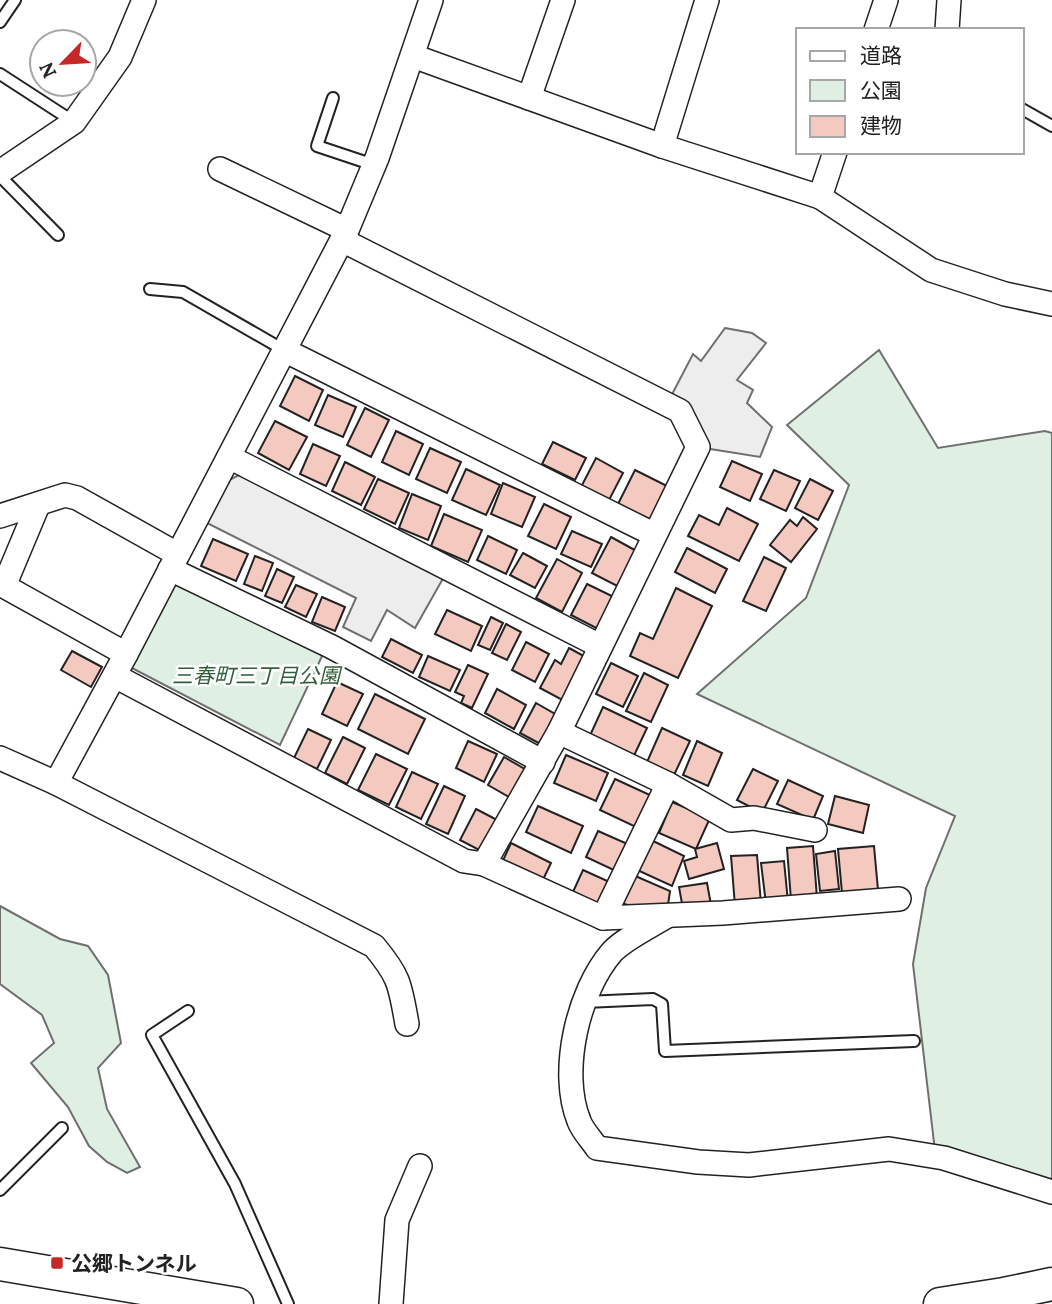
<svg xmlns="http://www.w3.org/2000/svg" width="1052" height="1304" font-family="Lora,'Noto Sans JP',serif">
	<rect width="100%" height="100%" fill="#fff"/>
	<g fill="#e0efe3" stroke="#6f6f6f" stroke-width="2">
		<polygon points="879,350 938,448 1045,431 1052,433 1052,1187 935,1151 913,964 926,888 955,816 697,694 806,598 849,485 787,425"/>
		<polygon points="175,577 324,652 280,745 130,667"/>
		<polygon points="0,906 60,939 88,946 108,975 121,1043 98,1068 107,1109 140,1167 127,1173 107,1162 89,1146 68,1107 31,1063 54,1043 42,1015 0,984"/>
	</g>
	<g fill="#ededed" stroke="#6f6f6f" stroke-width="2">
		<polygon points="725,328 752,333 766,343 737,380 753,390 747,403 772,427 760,457 698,447 667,404 693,354 701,361"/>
		<polygon points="243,473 445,575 415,628 387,610 371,641 343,627 356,598 207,523 227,481"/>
	</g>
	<g fill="#f3c9c0" stroke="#222" stroke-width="2">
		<polygon points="295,376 323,390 309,421 280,406"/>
		<polygon points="328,395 356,407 343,437 315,425"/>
		<polygon points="365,408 389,420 371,457 347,445"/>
		<polygon points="275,421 307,437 289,470 258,453"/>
		<polygon points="396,431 423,444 409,475 382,462"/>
		<polygon points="553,442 586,458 575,480 542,464"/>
		<polygon points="313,444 340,456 326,486 300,474"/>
		<polygon points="430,448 461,462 447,493 416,479"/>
		<polygon points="596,458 623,473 608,502 581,487"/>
		<polygon points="732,461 762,474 750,501 720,487"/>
		<polygon points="345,462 375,477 361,505 332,491"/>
		<polygon points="466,469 500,485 486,515 452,500"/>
		<polygon points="635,470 667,486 649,522 617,506"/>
		<polygon points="774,470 800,481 786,511 760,499"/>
		<polygon points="378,479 409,493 395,524 364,509"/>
		<polygon points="810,479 833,491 818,520 795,508"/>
		<polygon points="503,483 535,497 522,527 491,514"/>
		<polygon points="412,494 441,506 428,540 399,528"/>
		<polygon points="544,504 571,517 556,549 528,536"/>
		<polygon points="727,508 758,524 739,561 688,536 699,515 719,525"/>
		<polygon points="444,514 482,530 468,562 431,546"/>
		<polygon points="803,517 817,529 791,562 770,545 790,520 797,526"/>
		<polygon points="572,531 602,544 591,567 561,554"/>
		<polygon points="488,536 517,550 506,574 477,560"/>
		<polygon points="611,537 642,554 623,589 592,573"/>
		<polygon points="213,539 248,554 236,581 201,566"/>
		<polygon points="687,548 727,569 715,593 675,572"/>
		<polygon points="523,553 547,566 535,588 510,575"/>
		<polygon points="255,556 273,563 262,591 244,584"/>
		<polygon points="764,557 786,568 766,611 743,601"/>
		<polygon points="557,559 582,573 562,612 536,598"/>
		<polygon points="277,569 294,577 282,603 265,596"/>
		<polygon points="587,584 618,599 602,631 571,615"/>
		<polygon points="296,585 317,594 306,617 285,607"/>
		<polygon points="676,588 712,606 678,678 630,656 640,633 653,639"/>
		<polygon points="322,597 345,607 335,631 312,622"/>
		<polygon points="447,610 482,626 471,651 435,634"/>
		<polygon points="491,617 503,623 490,650 478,645"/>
		<polygon points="506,624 521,632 507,660 492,653"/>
		<polygon points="391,639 422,655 413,673 382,657"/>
		<polygon points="526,642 549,654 535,682 512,670"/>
		<polygon points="569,648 591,660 568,703 540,688 555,660 561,664"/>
		<polygon points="72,651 102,667 91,687 61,670"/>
		<polygon points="428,656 460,670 450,691 419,677"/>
		<polygon points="611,663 638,676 623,707 596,694"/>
		<polygon points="468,665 488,674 472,708 461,703 464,696 455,692"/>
		<polygon points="644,673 668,685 651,722 626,711"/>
		<polygon points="337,682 363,694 347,726 322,714"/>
		<polygon points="497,689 526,705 514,729 485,713"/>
		<polygon points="375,694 425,719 408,754 358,729"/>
		<polygon points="536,703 562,718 546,747 520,733"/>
		<polygon points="603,707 647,728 631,762 587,742"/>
		<polygon points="662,728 690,741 674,775 647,762"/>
		<polygon points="308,729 331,740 317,769 294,758"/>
		<polygon points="343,737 365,748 347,784 325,773"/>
		<polygon points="468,741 497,754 484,782 456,768"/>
		<polygon points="697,741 722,753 708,786 683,775"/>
		<polygon points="376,754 407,769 389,805 358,790"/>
		<polygon points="566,755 608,773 596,801 554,783"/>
		<polygon points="504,757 530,772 514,800 488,785"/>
		<polygon points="753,769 778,781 762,813 737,800"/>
		<polygon points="412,772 438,784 421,819 396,807"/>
		<polygon points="615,779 652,796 638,828 600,810"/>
		<polygon points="788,780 823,796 813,820 777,804"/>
		<polygon points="444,786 465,796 448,834 426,824"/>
		<polygon points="835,796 869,805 863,833 828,824"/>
		<polygon points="672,802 710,818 696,849 659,833"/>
		<polygon points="538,806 583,826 571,853 526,832"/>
		<polygon points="476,809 501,822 485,853 460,840"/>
		<polygon points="598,831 632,846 620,873 586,857"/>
		<polygon points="649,839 684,856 672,886 635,869"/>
		<polygon points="511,843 551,863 540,886 500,867"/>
		<polygon points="717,843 724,869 689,879 684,861 697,857 695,849"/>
		<polygon points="813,846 817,898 791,900 787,848"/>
		<polygon points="874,846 878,890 842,893 838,849"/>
		<polygon points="835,851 839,889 820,891 816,854"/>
		<polygon points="757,855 761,904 735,906 731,856"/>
		<polygon points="784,861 788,902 766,904 761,863"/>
		<polygon points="583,870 614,884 602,909 572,894"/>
		<polygon points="633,875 670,891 668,905 633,907 619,902"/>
		<polygon points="707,883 711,905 683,909 679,887"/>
	</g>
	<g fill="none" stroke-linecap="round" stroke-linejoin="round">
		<g stroke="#222" stroke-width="14">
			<g id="lane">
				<polyline points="0,22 15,0"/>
				<polyline points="0,74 74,122"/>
				<polyline points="333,98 317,146 374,165"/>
				<polyline points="1022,109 1052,126"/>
				<polyline points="0,176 58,235"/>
				<polyline points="150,289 183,292 284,350"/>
				<polyline points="585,1002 653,999 662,1004 665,1051 914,1041"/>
				<polyline points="188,1011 152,1035 235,1184 288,1304"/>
				<polyline points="0,1190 62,1128"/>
			</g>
		</g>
		<g stroke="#222" stroke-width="26">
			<g id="street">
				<polyline points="876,30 886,0"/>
				<polyline points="947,30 949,0"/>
				<polyline points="413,56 662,146 820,197 931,270 1005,294 1052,304"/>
				<polyline points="529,98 563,0"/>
				<polyline points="662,146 707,0"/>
				<polyline points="220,169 347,230"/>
				<polyline points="0,172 74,122 120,57 144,0"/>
				<polyline points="820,197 835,152"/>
				<polyline points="342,240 680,411 698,447 559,732 484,864"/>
				<polyline points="284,350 653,534"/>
				<polyline points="229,457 600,646"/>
				<polyline points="38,505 4,586 126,654"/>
				<polyline points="0,516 65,495 77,498 177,554"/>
				<polyline points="170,569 332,647 543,762"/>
				<polyline points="115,676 464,861 484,864 603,918 723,913 899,899"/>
				<polyline points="559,732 668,784 731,820 754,818 815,830"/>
				<polyline points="0,758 56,783"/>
				<path d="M667 916C651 926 624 939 612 952 578 991 559 1072 579 1121 582 1130 591 1139 597 1148L698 1162 749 1165 889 1149 944 1158 1052 1192"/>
				<polyline points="603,918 668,784"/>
				<path d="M407 1024C400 985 400 977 374 946L56 783 126 654 347 230 377 158 431 0"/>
				<polyline points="391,1304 397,1220 420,1166"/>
			</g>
		</g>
		<g stroke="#222" stroke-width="35">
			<g id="secondary">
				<polyline points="0,1264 237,1304"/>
				<polyline points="940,1304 1004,1294 1052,1284"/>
			</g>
		</g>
		<use href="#lane" stroke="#fff" stroke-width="10"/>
		<use href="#street" stroke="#fff" stroke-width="23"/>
		<use href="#secondary" stroke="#fff" stroke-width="32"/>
	</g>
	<rect fill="#c62828" stroke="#fff" stroke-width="2.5" x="50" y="1256" width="14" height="14" rx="3.5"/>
	<g text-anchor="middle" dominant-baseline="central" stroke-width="5" stroke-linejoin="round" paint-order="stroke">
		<g font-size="21" font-style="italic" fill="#2f5e38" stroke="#fff">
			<text x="256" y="675">三春町三丁目公園</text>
		</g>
		<g font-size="21" font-weight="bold" fill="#222" stroke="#fff" text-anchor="start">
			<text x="71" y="1263">公郷トンネル</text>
		</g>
	</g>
	<rect x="796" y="28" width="228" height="126" fill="#ffffff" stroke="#a7a7a7" stroke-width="2"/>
	<rect x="810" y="51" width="35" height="10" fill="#ffffff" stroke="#a7a7a7" stroke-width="2"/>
	<text x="860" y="63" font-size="21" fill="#222222">道路</text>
	<rect x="810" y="80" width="35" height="21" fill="#e0efe3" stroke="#a7a7a7" stroke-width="2"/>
	<text x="860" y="98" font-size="21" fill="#222222">公園</text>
	<rect x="810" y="116" width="35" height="21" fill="#f3c9c0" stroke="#a7a7a7" stroke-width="2"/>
	<text x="860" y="133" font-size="21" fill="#222222">建物</text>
	<g transform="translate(63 63) rotate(245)"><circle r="33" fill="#ffffff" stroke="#a7a7a7" stroke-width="2"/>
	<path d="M0-5L12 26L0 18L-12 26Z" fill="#c62828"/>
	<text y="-10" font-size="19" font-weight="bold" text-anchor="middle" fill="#222222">N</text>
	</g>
</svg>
